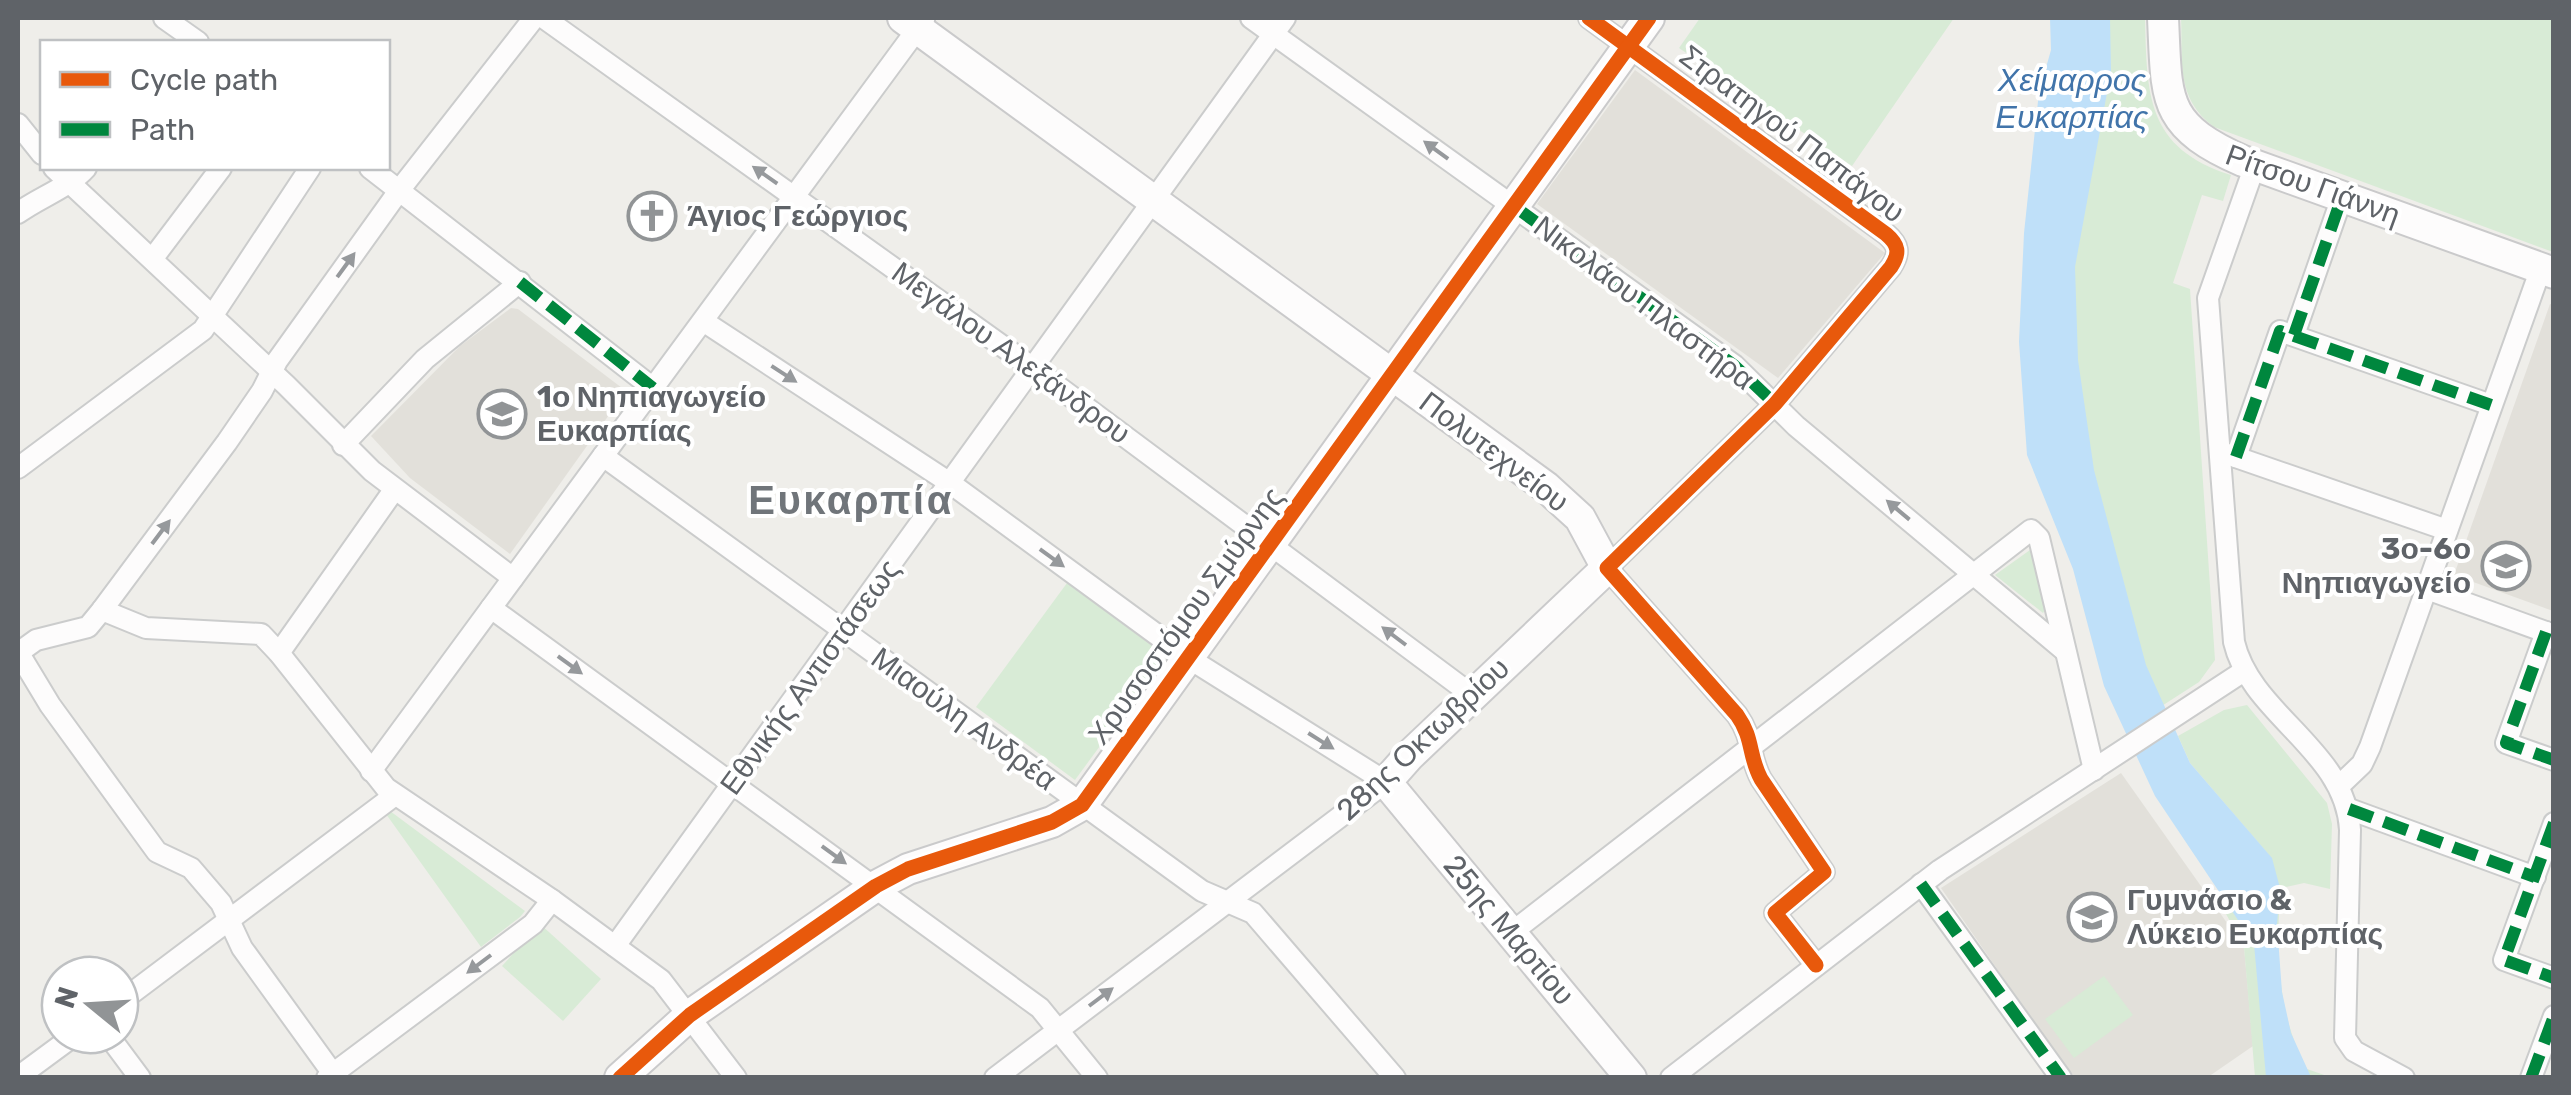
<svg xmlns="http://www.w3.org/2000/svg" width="2571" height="1095" font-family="Rubik,sans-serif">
	<rect width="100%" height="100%" fill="#efeeea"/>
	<g fill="#e2e0da">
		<polygon points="1635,70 1885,253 1778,378 1537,204"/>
		<polygon points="2550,304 2554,305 2553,611 2454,575"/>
		<polygon points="511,308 518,309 626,391 510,554 410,478 371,436 460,346"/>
		<polygon points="2121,773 2244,947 2253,1046 2208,1077 2072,1077 1941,888"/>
	</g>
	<g fill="#d8ebd6">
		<polygon points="1700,18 1954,18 1852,166 1679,48"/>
		<path d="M2110 18H2145C2147 95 2146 148 2231 175L2223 201 2202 195 2173 283 2190 289 2215 660 2199 682 2140 720 2081 480 2068 215Z"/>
		<path d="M2181 18H2553V252L2214 127C2175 98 2183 61 2181 18Z"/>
		<polygon points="2030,550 2046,609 2043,613 1995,575"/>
		<polygon points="1067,583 1166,656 1075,780 976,707"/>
		<path d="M2247 705 2327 803 2332 824 2330 889 2304 883 2281 888C2275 947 2277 1015 2307 1069L2330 1077H2255L2244 947 2219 901 2269 855 2190 763 2178 736 2224 710Z"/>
		<polygon points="390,811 525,911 520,917 481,947 386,814"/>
		<polygon points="540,924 601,979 563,1021 502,966"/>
		<polygon points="2104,976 2133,1015 2074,1058 2045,1019"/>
	</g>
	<polygon fill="#bfe0f9" points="2050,18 2110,18 2111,71 2075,267 2078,360 2094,470 2146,665 2190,763 2272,858 2280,888 2277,924 2282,992 2291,1033 2311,1077 2266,1077 2254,944 2155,796 2104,686 2073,569 2027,455 2019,342 2024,233 2039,92 2051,50"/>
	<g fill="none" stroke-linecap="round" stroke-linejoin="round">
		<g stroke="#cbcccc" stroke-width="24">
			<g id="street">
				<polyline points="164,18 198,42"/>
				<polyline points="544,18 1033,368 1472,695"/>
				<polyline points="1251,18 1734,365 1796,426 2064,650"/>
				<path d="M1589 18 1886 234C1899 245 1900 253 1891 267L1775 404 1607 568 1737 715C1754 739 1748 755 1761 779L1824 872 1775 913 1816 965"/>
				<polyline points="18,124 42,154"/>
				<path d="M2255 165 2208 298 2234 642C2251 715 2346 750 2350 830L2345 1038 2354 1051 2404 1078"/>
				<polyline points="54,168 286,385 372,471 513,578"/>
				<polyline points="370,168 653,388"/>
				<path d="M18 213C40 197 68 188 86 168"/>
				<polyline points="153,258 221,168"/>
				<polyline points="703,321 950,483 1190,659 1386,782 995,1078"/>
				<polyline points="2294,335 2342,197"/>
				<polyline points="343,445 425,359 520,282"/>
				<polyline points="2227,454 2447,530"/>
				<polyline points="603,456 1202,891 1253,913 1395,1078"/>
				<polyline points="2236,457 2280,331 2491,405"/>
				<polyline points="18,468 203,330 310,168"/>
				<polyline points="2427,589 2554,635"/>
				<polyline points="491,608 1040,1008 1097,1078"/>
				<polyline points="102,610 146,628 261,634 279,653 386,788 552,900 661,980 736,1078"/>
				<polyline points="2546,632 2506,743 2554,760"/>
				<polyline points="18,652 50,705 157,852 191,868 221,903 242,948 336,1078"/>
				<polyline points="18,653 36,640 88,627 102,610 227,442 262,391 277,361 401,188 534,18"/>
				<polyline points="279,653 394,490"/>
				<polyline points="371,771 924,20"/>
				<polyline points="2340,785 2362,764 2370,747 2541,268"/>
				<polyline points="2349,809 2535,877"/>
				<polyline points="2554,823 2504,960 2554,978"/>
				<polyline points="1921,884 2061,1078"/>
				<polyline points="1511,933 2031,530 2039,538 2094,770"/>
				<polyline points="615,946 1285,18"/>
				<polyline points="120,1002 395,795"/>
				<polyline points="108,1035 140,1078"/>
				<polyline points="18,1077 75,1035"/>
				<polyline points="327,1078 533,924 552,900"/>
				<polyline points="1671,1078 1940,870 2244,671"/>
				<polyline points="2531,1078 2554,1016"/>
			</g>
		</g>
		<g stroke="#cacacb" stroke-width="34">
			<g id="secondary">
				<polyline points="903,18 1546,487 1580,518 1607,568 1409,756 1386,782 1631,1078"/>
				<path d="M2163 18C2167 100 2161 125 2243 161L2554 273"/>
				<polyline points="620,1078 690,1015 876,886 908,869 1052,822 1082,805 1649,18"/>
			</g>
		</g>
		<use href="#street" stroke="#fdfcfc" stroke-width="20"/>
		<use href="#secondary" stroke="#fdfcfc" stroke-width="30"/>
		<g stroke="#00873e" stroke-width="12" stroke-dasharray="25 12" stroke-linecap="butt">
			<polyline points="1515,207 1734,365 1775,404"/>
			<polyline points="520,282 653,388"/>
			<polyline points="2294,335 2342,197"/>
			<polyline points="2236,457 2280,331 2491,405"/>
			<polyline points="2546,632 2506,743 2554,760"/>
			<polyline points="2349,809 2535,877"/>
			<polyline points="2554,823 2504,960 2554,978"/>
			<polyline points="1921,884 2061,1078"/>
			<polyline points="2531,1078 2554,1016"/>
		</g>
		<g stroke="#fff" stroke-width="21">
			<g id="cycleway">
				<path d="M1589 18 1886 234C1899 245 1900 253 1891 267L1775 404 1607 568 1737 715C1754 739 1748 755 1761 779L1824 872 1775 913 1816 965"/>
				<polyline points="620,1078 690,1015 876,886 908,869 1052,822 1082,805 1649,18"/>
			</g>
		</g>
		<use href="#cycleway" stroke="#e8590c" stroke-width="15"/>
	</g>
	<defs><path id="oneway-solid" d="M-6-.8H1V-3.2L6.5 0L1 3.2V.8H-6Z" transform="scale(2.5)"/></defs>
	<g fill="#96999c">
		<use href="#oneway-solid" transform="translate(1436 150) rotate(-144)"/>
		<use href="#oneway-solid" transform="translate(765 175) rotate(-145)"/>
		<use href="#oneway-solid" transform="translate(346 265) rotate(-54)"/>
		<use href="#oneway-solid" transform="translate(784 374) rotate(33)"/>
		<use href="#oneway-solid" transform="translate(1898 510) rotate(-140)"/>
		<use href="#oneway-solid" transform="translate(161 532) rotate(-53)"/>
		<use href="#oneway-solid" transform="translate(1052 558) rotate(36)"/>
		<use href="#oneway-solid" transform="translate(1394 636) rotate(-143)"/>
		<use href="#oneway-solid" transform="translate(570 665) rotate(36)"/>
		<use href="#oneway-solid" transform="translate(1321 741) rotate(32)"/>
		<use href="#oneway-solid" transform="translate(834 855) rotate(36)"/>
		<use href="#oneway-solid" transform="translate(479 964) rotate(143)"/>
		<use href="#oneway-solid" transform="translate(1101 997) rotate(-37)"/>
	</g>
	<defs>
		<g id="church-ring" transform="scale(2.5)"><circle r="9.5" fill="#fff" stroke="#919496" stroke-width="1.5"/><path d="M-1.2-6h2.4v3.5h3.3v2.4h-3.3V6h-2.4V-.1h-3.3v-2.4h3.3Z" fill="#919496"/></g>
		<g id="school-ring" transform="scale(2.5)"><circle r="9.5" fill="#fff" stroke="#919496" stroke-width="1.5"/><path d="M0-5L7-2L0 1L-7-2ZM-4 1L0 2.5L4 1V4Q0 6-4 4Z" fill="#919496"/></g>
	</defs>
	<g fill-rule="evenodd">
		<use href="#church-ring" x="652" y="216"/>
		<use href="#school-ring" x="502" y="414"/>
		<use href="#school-ring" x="2506" y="566"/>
		<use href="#school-ring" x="2092" y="917"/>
	</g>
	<g text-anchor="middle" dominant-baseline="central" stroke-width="8" stroke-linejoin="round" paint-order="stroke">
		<g font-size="30" fill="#5f6368" stroke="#fff">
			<text transform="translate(1792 134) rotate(37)">Στρατηγού Παπάγου</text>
			<text transform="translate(2313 185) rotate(20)">Ρίτσου Γιάννη</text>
			<text transform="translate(1644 303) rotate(37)">Νικολάου Πλαστήρα</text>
			<text transform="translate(1011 353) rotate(36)">Μεγάλου Αλεξάνδρου</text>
			<text transform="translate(1494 452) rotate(37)">Πολυτεχνείου</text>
			<text transform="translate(1186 616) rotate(-54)">Χρυσοστόμου Σμύρνης</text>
			<text transform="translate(810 677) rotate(-54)">Εθνικής Αντιστάσεως</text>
			<text transform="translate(964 719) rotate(36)">Μιαούλη Ανδρέα</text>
			<text transform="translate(1423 739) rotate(-43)">28ης Οκτωβρίου</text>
			<text transform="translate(1509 930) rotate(50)">25ης Μαρτίου</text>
		</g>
		<g font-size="30" font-weight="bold" fill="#5f6368" stroke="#fff" text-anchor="start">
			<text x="687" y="216">Άγιος Γεώργιος</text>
			<text x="537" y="397">1ο Νηπιαγωγείο<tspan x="537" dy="34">Ευκαρπίας</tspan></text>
			<text x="2471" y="549" text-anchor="end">3ο-6ο<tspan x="2471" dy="34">Νηπιαγωγείο</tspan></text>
			<text x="2127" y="900">Γυμνάσιο &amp;<tspan x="2127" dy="34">Λύκειο Ευκαρπίας</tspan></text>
		</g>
		<g font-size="32" font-style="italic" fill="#4174aa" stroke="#fff">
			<text x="2072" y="80">Χείμαρρος<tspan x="2072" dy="37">Ευκαρπίας</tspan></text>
		</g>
		<g font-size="40" font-weight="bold" letter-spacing="2.5" fill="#70757a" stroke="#fff">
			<text x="851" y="500">Ευκαρπία</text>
		</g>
	</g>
	<rect width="2571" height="1095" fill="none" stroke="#5f6368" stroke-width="40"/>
	<rect x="40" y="40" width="350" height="130" fill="#ffffff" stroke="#bfc1c3" stroke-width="2.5"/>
	<rect x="60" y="72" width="50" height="15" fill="#e8590c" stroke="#bfc1c3" stroke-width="2.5"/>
	<text x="130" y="90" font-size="30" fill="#5f6368">Cycle path</text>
	<rect x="60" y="122" width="50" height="15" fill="#00873e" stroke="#bfc1c3" stroke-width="2.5"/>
	<text x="130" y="140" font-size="30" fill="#5f6368">Path</text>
	<g transform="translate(90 1005) rotate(288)"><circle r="48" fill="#ffffff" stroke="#bfc1c3" stroke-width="2.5"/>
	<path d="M0-8L18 38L0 25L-18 38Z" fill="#919496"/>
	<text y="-15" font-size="28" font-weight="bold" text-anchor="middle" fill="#5f6368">N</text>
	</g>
</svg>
